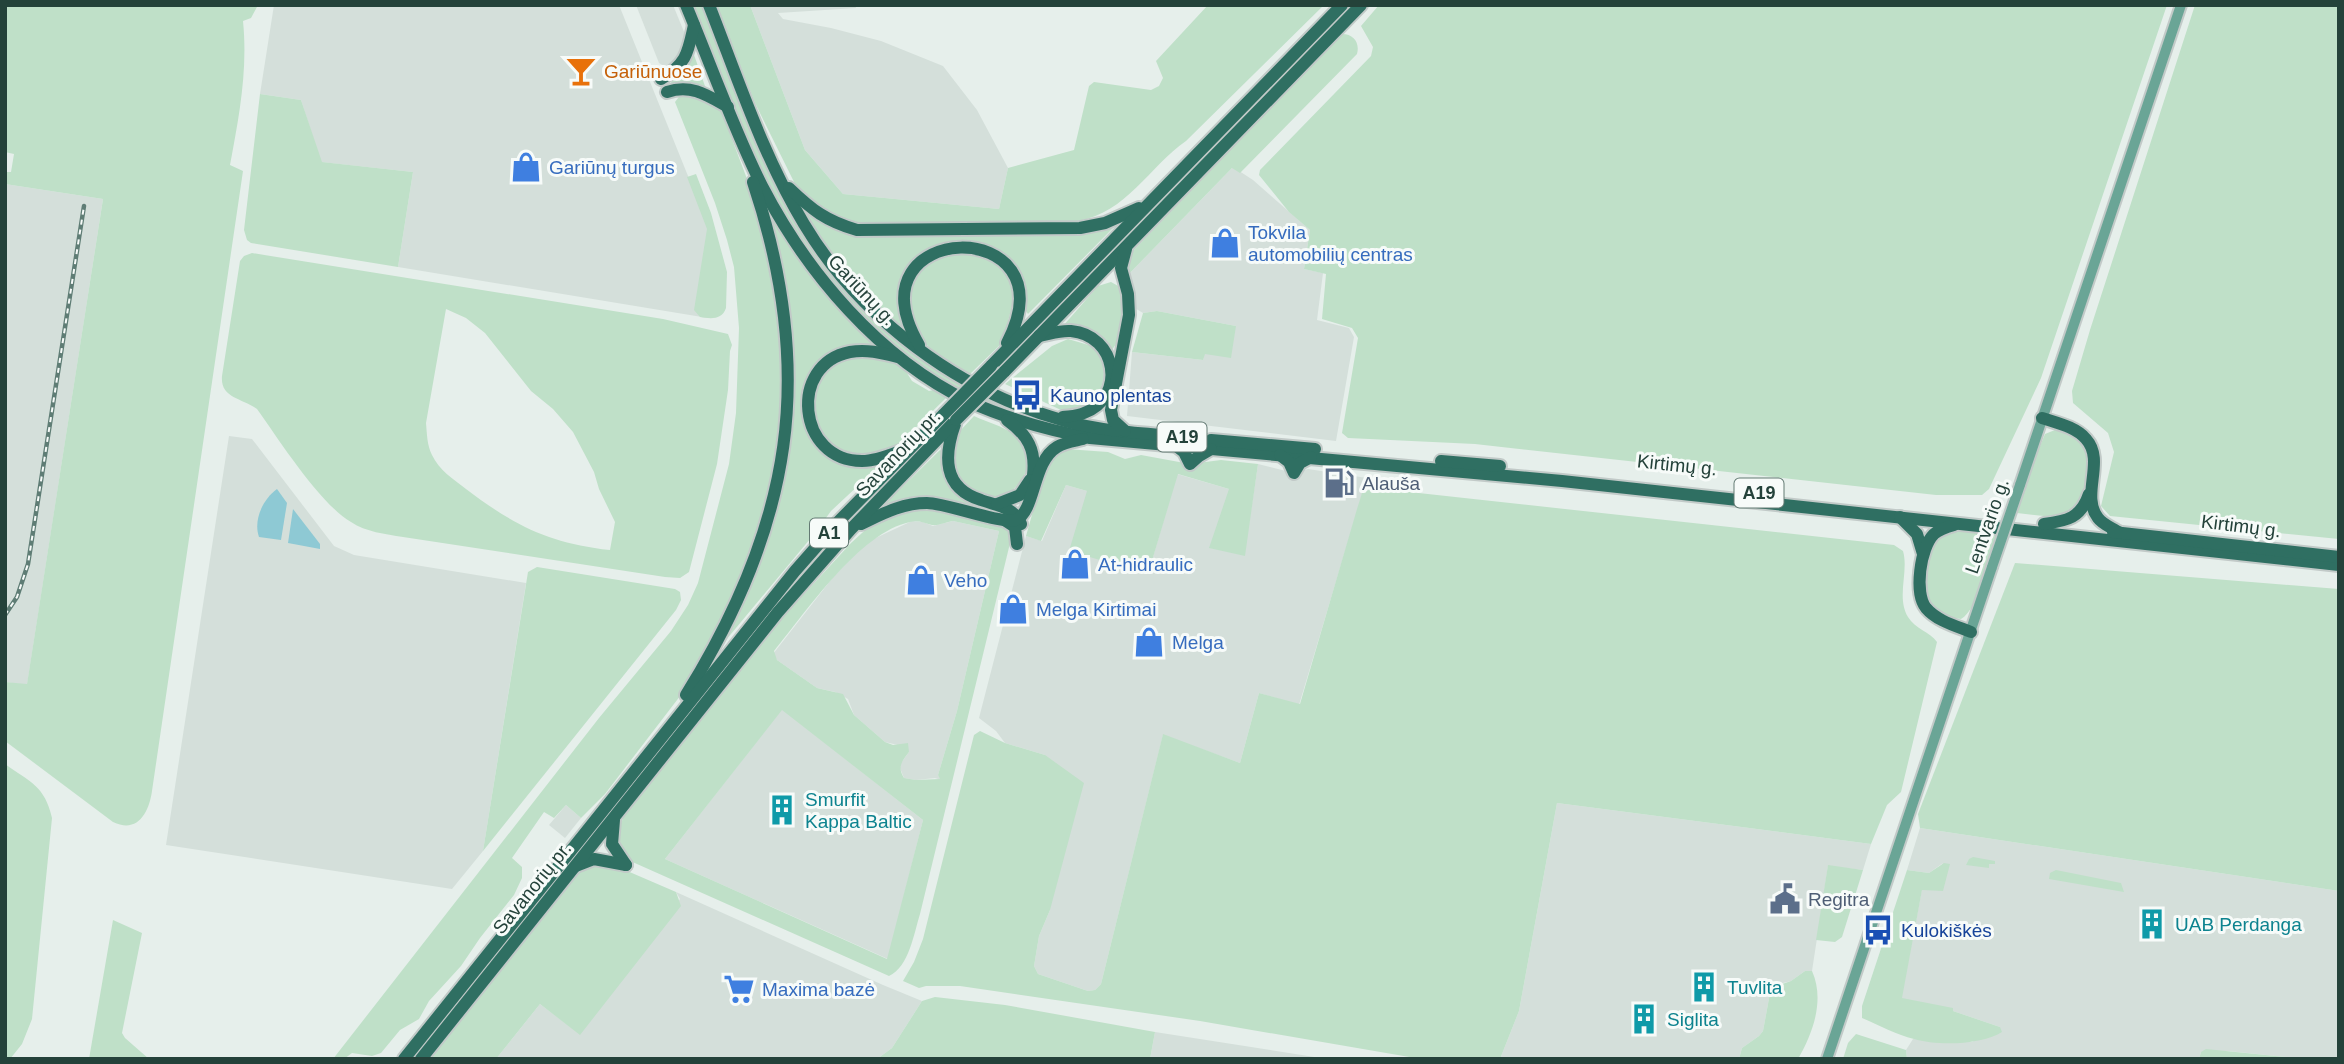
<svg xmlns="http://www.w3.org/2000/svg" width="2344" height="1064" font-family="Arial,sans-serif">
	<rect width="100%" height="100%" fill="#e6efeb"/>
	<g fill="#d4dfda">
		<polygon points="274,5 619,5 709,228 721,295 708,318 398,267 413,172 321,162 301,100 260,94"/>
		<polygon points="636,5 673,5 687,39 683,55 667,68 659,63"/>
		<polygon points="750,5 855,5 856,8 778,13 783,19 831,28 881,41 943,66 977,110 1008,168 999,209 843,194 805,150"/>
		<polygon points="1233,167 1253,180 1310,230 1304,269 1323,273 1317,320 1349,328 1354,337 1336,441 1127,416 1132,352 1203,360 1204,354 1236,326 1157,311 1143,313 1133,307 1126,277"/>
		<polygon points="5,184 103,199 27,685 5,682"/>
		<polygon points="229,436 252,439 334,546 354,555 526,583 483,851 452,889 166,845"/>
		<polygon points="1258,464 1294,473 1308,469 1367,478 1299,705 1259,693 1240,763 1163,735 1101,984 1095,990 1088,991 1038,974 1034,966 1039,936 1050,910 1045,755 1005,743 996,731 979,718 1026,536 1042,541 1066,485 1087,491 1148,574 1177,474 1229,489 1244,556"/>
		<polygon points="912,521 923,522 933,526 953,521 999,531 957,711 938,775 941,780 935,778 916,780 904,778 900,768 901,763 909,752 898,745 885,742 854,715 848,699 835,692 817,688 777,660 773,654 834,576 867,542"/>
		<polygon points="782,709 923,820 888,959 665,859"/>
		<polygon points="1557,803 1871,844 1863,870 1828,866 1812,971 1805,971 1791,981 1779,984 1770,993 1763,1031 1759,1036 1742,1048 1739,1059 1500,1059 1519,1011"/>
		<polygon points="566,805 581,818 565,838 549,825"/>
		<polygon points="1920,828 2339,891 2339,1059 2305,1059 2228,1051 2201,1052 2199,1059 1907,1059 1906,1050 1913,1039 1972,1042 2000,1027 1953,1011 1901,999 1922,889 1943,863 1929,873 1907,870"/>
		<polygon points="676,892 883,985 922,1001 892,1048 877,1059 496,1059 540,1004 580,1034 680,899"/>
		<polygon points="1155,1032 1327,1059 1150,1059"/>
	</g>
	<g fill="#bfe0c8" fill-rule="evenodd">
		<path d="M5 5H258L251 18 243 21C248 70 239 117 230 165L243 171 152 791C149 812 138 834 113 822L5 741V682L27 684 103 199 5 184V172H11L14 154 5 152Z"/>
		<path d="M692 5H702L767 165 801 229 926 358 1069 425C1038 427 1002 411 973 397 883 353 810 272 766 182 738 125 716 64 692 5Z"/>
		<path d="M716 5H750L805 150 843 194 999 209 1008 168 1074 150 1089 86 1094 82 1151 90 1159 86 1163 78 1156 61 1208 5H1324L1186 141C1149 167 1126 213 1078 221L866 225 833 215 821 208 797 188 755 103Z"/>
		<polygon points="1379,5 2167,5 2041,378 1989,489 1982,495 1936,495 1475,444 1348,438 1342,433 1358,338 1352,328 1322,319 1326,274 1304,269 1310,230 1289,212 1259,175 1260,170 1371,56 1373,47 1361,26"/>
		<polygon points="2195,5 2339,5 2339,539 2110,516 2101,506 2114,452 2108,433 2073,403 2072,391 2090,330"/>
		<path d="M1342 34C1354 34 1360 43 1357 54L1240 173 1232 168 1126 277 1128 256Z"/>
		<polygon points="693,52 706,89 670,84"/>
		<polygon points="682,93 712,102 721,110 761,216 784,337 779,461 748,569 687,687 605,794 581,818 566,805 554,818 544,812 512,858 522,867 522,878 514,895 480,938 461,966 429,1001 419,1019 400,1030 381,1053 372,1056 352,1053 344,1059 333,1059 599,718 671,631 688,605 698,583 729,464 736,413 739,328 734,267 727,240 715,203 675,102"/>
		<polygon points="260,94 301,100 322,162 413,172 398,267 251,243 247,240 244,230"/>
		<path d="M696 174 711 213 727 272 726 308C722 320 711 319 700 317L694 310 707 229 687 177Z"/>
		<path d="M761 196 876 346V349H850L805 388C791 449 831 451 876 465L877 468 831 511 815 533 726 640 760 559 793 387 790 315 785 276Z"/>
		<path d="M806 210 838 227 1119 222 1028 314 1024 308V300L991 249 974 244 955 242 936 247 921 258 901 311 908 333C868 297 834 259 805 214Z"/>
		<path d="M973 250 1004 268 1016 292 1002 343 970 374C954 363 933 353 920 338 901 316 909 271 935 257 945 252 962 252 973 250Z"/>
		<path d="M252 253 663 319 728 334 732 345 730 351 728 390 717 464 689 572 680 578 665 577 403 537C385 534 366 532 351 522 319 503 280 441 257 409 242 398 220 398 222 376L240 261 244 256ZM446 309 466 318 485 333 531 391 553 409 573 432 594 472 599 489 615 522 610 550C549 543 515 526 466 489 453 479 439 470 432 455 427 445 427 434 426 423Z"/>
		<path d="M1111 282 1120 287C1126 308 1126 333 1111 351L1063 326 1098 286Z"/>
		<polygon points="1157,311 1236,326 1231,358 1205,354 1203,360 1132,352 1143,313"/>
		<path d="M1068 339 1092 346C1096 351 1102 357 1103 365 1108 392 1087 415 1061 410L1005 384 1052 346Z"/>
		<polygon points="856,354 893,361 905,370 912,381 929,391 933,390 947,397 895,448 884,455 844,456 822,440 811,401 814,388 831,365"/>
		<path d="M974 416C987 422 1002 426 1014 434 1044 457 1022 486 999 501L968 492 952 470V444L957 434Z"/>
		<path d="M2055 430C2098 443 2088 467 2084 502L2062 518 2017 513 2028 482 2026 480 2045 434Z"/>
		<polygon points="1066,449 1108,452 1125,459 1141,455 1190,464 1221,460 1258,464 1245,556 1209,548 1229,489 1178,474 1148,574 1069,551 1087,491 1066,485 1041,541 1026,536 1046,465 1052,456"/>
		<polygon points="940,450 943,452 949,479 1002,509 1000,517 953,504 880,509"/>
		<path d="M1373 488 1894 545 1903 551C1909 572 1896 597 1908 617 1915 629 1930 632 1937 642L1901 792 1887 805 1871 844 1557 803 1519 1011 1500 1059H1421L1200 1021 960 986H926L919 988 903 981 914 962 923 939 974 735 980 731 1005 743 1045 755 1084 783 1050 910 1039 936 1034 966 1038 974 1088 991 1095 990 1101 984 1163 734 1240 763 1259 693 1300 704 1357 509 1362 493Z"/>
		<path d="M922 506 1004 524 1012 535 920 914C914 933 909 967 889 976L628 860 615 837 624 816 782 618 851 543 873 523ZM953 521 999 531 957 711 938 775 940 779 916 780 904 778C897 767 902 761 909 752L908 743 893 745 885 742 854 715 843 694 817 688 777 660 774 651C806 612 860 532 910 522 918 520 924 523 932 525 938 526 946 522 953 521ZM782 710 923 820 887 959 665 859Z"/>
		<path d="M1950 530 1997 535C1990 555 1979 609 1961 619 1924 615 1924 594 1927 563 1928 557 1928 547 1932 542 1936 537 1945 533 1950 530Z"/>
		<polygon points="2015,563 2339,589 2339,891 1920,828 1918,814"/>
		<polygon points="537,567 675,589 680,592 681,600 676,610 483,851 528,572"/>
		<path d="M5 764C30 782 45 786 52 818L32 1019 22 1044 10 1059H5Z"/>
		<polygon points="1973,857 1995,861 1995,864 1989,864 1989,868 1966,865 1969,859"/>
		<path d="M1944 863 1950 864 1943 891 1922 890 1902 998 1953 1008V1011L2000 1027 2002 1032C1982 1045 1937 1046 1914 1039 1897 1035 1879 1025 1862 1018V1006L1907 870 1929 873Z"/>
		<polygon points="611,864 676,892 681,906 580,1035 540,1004 496,1059 430,1059 581,871 586,865"/>
		<polygon points="1828,865 1863,870 1842,937 1835,942 1816,940"/>
		<polygon points="2056,870 2121,883 2124,892 2049,879 2050,873"/>
		<polygon points="113,920 142,933 122,1033 125,1038 149,1059 89,1059"/>
		<path d="M1805 971H1812C1825 1000 1813 1033 1798 1059H1739L1742 1048 1759 1036 1763 1031 1770 993 1774 987 1791 981Z"/>
		<polygon points="935,997 1005,1005 1155,1032 1150,1059 877,1059 892,1048 922,1001"/>
		<polygon points="1856,1034 1906,1050 1907,1059 1843,1059 1848,1043"/>
		<polygon points="2206,1049 2305,1059 2199,1059 2201,1052"/>
	</g>
	<g fill="#8ec9d4">
		<path d="M277 489 287 503 281 540 259 537C253 520 263 499 277 489Z"/>
		<polygon points="293,509 320,544 320,549 288,543"/>
	</g>
	<g fill="none" stroke-linecap="round" stroke-linejoin="round">
		<g stroke="#c2cac8" stroke-width="14">
			<g id="major">
				<polyline points="2020,485 2181,5"/>
				<polyline points="1827,1059 1992,567"/>
			</g>
		</g>
		<g stroke="#c2cac8" stroke-width="16">
			<g id="highway">
				<path d="M686 5C711 65 733 128 762 186 807 273 879 358 968 401 1007 419 1048 430 1090 438L1562 481 2339 565"/>
				<path d="M709 5C738 79 763 156 804 224 861 319 959 392 1065 421 1101 431 1139 433 1176 436"/>
				<path d="M661 79C687 64 688 52 694 25"/>
				<path d="M667 92C691 84 707 95 728 107"/>
				<path d="M789 188C812 210 826 221 857 230L1080 228 1105 223 1139 208"/>
				<path d="M1039 336C1050 334 1060 330 1071 331 1117 335 1127 397 1084 413 1078 416 1070 416 1063 417"/>
				<path d="M919 345C845 218 1075 213 1007 343"/>
				<path d="M898 357C882 353 867 349 850 352 788 364 797 461 862 461 878 461 894 453 909 448"/>
				<polyline points="991,366 1342,5"/>
				<polyline points="1004,372 1361,5"/>
				<path d="M2042 418C2057 423 2076 427 2086 439 2106 461 2080 495 2098 518 2103 525 2113 528 2120 533"/>
				<path d="M1007 420C1028 435 1036 450 1033 475"/>
				<path d="M955 424C944 455 942 488 981 500 997 506 1013 506 1021 524"/>
				<polyline points="1125,431 1113,420 1111,410 1129,315 1128,294 1121,268 1126,249"/>
				<polyline points="1211,440 1315,449"/>
				<polyline points="1175,445 1184,452 1190,464 1199,456 1211,449"/>
				<polyline points="1280,455 1289,462 1294,473 1300,463 1311,457"/>
				<polyline points="1441,461 1500,466"/>
				<polyline points="997,504 1020,495 1030,480"/>
				<polyline points="1900,517 1917,534 1923,554"/>
				<polyline points="1006,521 1015,527 1017,544"/>
				<path d="M861 524C882 514 902 503 927 503 946 503 1004 525 1016 520 1036 510 1032 462 1057 447 1065 442 1075 441 1083 439"/>
				<path d="M2044 524C2067 521 2081 518 2089 494"/>
				<path d="M1954 525C1947 527 1940 529 1934 534 1920 548 1914 593 1926 608 1937 621 1956 626 1971 632"/>
				<polyline points="2113,532 2339,557"/>
				<path d="M686 695C792 524 817 374 753 182"/>
				<polyline points="614,820 612,844 626,865"/>
				<polyline points="576,866 594,859 626,865"/>
				<polyline points="404,1059 795,571 839,521 944,414"/>
				<polyline points="421,1059 778,612 851,529 956,420"/>
			</g>
		</g>
		<use href="#major" stroke="#6aa596" stroke-width="10"/>
		<use href="#highway" stroke="#2f6f62" stroke-width="12"/>
		<g stroke="#5f7d75" stroke-width="4.5">
			<polyline id="rail" points="5,615 17,597 28,564 84,206"/>
		</g>
		<use href="#rail" stroke="#f7fbf9" stroke-width="2" stroke-dasharray="5" stroke-linecap="butt"/>
		<g stroke="#c2cac8" stroke-width="14" stroke-linecap="butt">
			<polyline id="major-bridge" points="1992,567 2020,485"/>
		</g>
		<g stroke="#c2cac8" stroke-width="16" stroke-linecap="butt">
			<g id="highway-bridge">
				<polyline points="944,414 991,366"/>
				<polyline points="956,420 1004,372"/>
			</g>
		</g>
		<use href="#major-bridge" stroke="#6aa596" stroke-width="10"/>
		<use href="#highway-bridge" stroke="#2f6f62" stroke-width="12"/>
	</g>
	<defs>
		<g id="bar-bare" transform="scale(2.415)"><path d="M-6-5H6L.8 .8V4.5H3.5V6h-7V4.5H-.8V.8Z" fill="#e8710a" stroke="#f7fbf9" stroke-width="2.5" paint-order="stroke"/></g>
		<g id="shop-bare" transform="scale(2.415)"><path d="M-5-2.5h2.3a2.7 3.5 0 0 1 5.4 0H5L5.5 6h-11ZM-1.5-2.5h3a1.5 2.3 0 0 0-3 0Z" fill="#3f7fe0" stroke="#f7fbf9" stroke-width="2.5" paint-order="stroke"/></g>
		<g id="bus-bare" transform="scale(2.415)"><path d="M-5-6H5V4H4V6H2V4H-2V6H-4V4H-5ZM-3.5-4V0h7V-4ZM-3.5 1.2v1.5H-2V1.2ZM2 1.2v1.5H3.5V1.2Z" fill="#1a4fb4" stroke="#f7fbf9" stroke-width="2.5" paint-order="stroke"/></g>
		<g id="fuel-bare" transform="scale(2.415)"><path d="M-5.5-6h7V0h2V4h1.3V-2.5L3-4.5l.8-.8L6-3V5H2.5V1h-1V6h-7ZM-4.2-4.7v3.2H.2V-4.7Z" fill="#5c6f8a" stroke="#f7fbf9" stroke-width="2.5" paint-order="stroke"/></g>
		<g id="building-bare" transform="scale(2.415)"><path d="M-4-6H4V6H1V3H-1V6H-4ZM-2.5-4.3h1.7v1.8h-1.7ZM.8-4.3h1.7v1.8H.8ZM-2.5-1h1.7V.8h-1.7ZM.8-1h1.7V.8H.8Z" fill="#0f9aa8" stroke="#f7fbf9" stroke-width="2.5" paint-order="stroke"/></g>
		<g id="civic-bare" transform="scale(2.415)"><path d="M-.6-6.5H3V-4.5H.6V-3L4-1V1h2V6H-6V1h2V-1L-.6-3ZM-1.2 2.5V6h2.4V2.5Z" fill="#5c6f8a" stroke="#f7fbf9" stroke-width="2.5" paint-order="stroke"/></g>
		<g id="supermarket-bare" transform="scale(2.415)"><path d="M-6-5.5h2.5l.6 2H6L4.5 2H-2.5L-4.4-4H-6ZM-1.5 3.2a1.3 1.3 0 1 0 .1 0ZM3 3.2a1.3 1.3 0 1 0 .1 0Z" fill="#3f7fe0" stroke="#f7fbf9" stroke-width="2.5" paint-order="stroke"/></g>
	</defs>
	<g fill-rule="evenodd">
		<use href="#bar-bare" x="581" y="71"/>
		<use href="#shop-bare" x="526" y="167"/>
		<use href="#shop-bare" x="1225" y="243"/>
		<use href="#bus-bare" x="1027" y="395"/>
		<use href="#fuel-bare" x="1339" y="483"/>
		<use href="#shop-bare" x="1075" y="564"/>
		<use href="#shop-bare" x="921" y="580"/>
		<use href="#shop-bare" x="1013" y="609"/>
		<use href="#shop-bare" x="1149" y="642"/>
		<use href="#building-bare" x="782" y="810"/>
		<use href="#civic-bare" x="1785" y="899"/>
		<use href="#building-bare" x="2152" y="924"/>
		<use href="#bus-bare" x="1878" y="930"/>
		<use href="#building-bare" x="1704" y="987"/>
		<use href="#supermarket-bare" x="739" y="989"/>
		<use href="#building-bare" x="1644" y="1019"/>
	</g>
	<g text-anchor="middle" dominant-baseline="central" stroke-width="6" stroke-linejoin="round" paint-order="stroke">
		<g fill="#f7fbf9" stroke="#637a73" stroke-width="2">
			<rect x="1157.5" y="422.5" width="49" height="29" rx="5"/>
			<rect x="1734.5" y="478.5" width="49" height="29" rx="5"/>
			<rect x="810" y="518.5" width="38" height="29" rx="5"/>
		</g>
		<g font-size="18" font-weight="bold" fill="#24423a">
			<text x="1182" y="437">A19</text>
			<text x="1759" y="493">A19</text>
			<text x="829" y="533">A1</text>
		</g>
		<g font-size="19" fill="#c56008" stroke="#f7fbf9" text-anchor="start">
			<text x="604" y="71">Gariūnuose</text>
		</g>
		<g font-size="19" fill="#366cbe" stroke="#f7fbf9" text-anchor="start">
			<text x="549" y="167">Gariūnų turgus</text>
			<text x="1248" y="232">Tokvila<tspan x="1248" dy="22">automobilių centras</tspan></text>
			<text x="1098" y="564">At-hidraulic</text>
			<text x="944" y="580">Veho</text>
			<text x="1036" y="609">Melga Kirtimai</text>
			<text x="1172" y="642">Melga</text>
			<text x="762" y="989">Maxima bazė</text>
		</g>
		<g font-size="19" fill="#24423a" stroke="#f7fbf9">
			<text transform="translate(862 290) rotate(47)">Gariūnų g.</text>
			<text transform="translate(898 453) rotate(-46)">Savanorių pr.</text>
			<text transform="translate(1677 465) rotate(6)">Kirtimų g.</text>
			<text transform="translate(1987 526) rotate(-71)">Lentvario g.</text>
			<text transform="translate(2241 526) rotate(7)">Kirtimų g.</text>
			<text transform="translate(532 888) rotate(-51)">Savanorių pr.</text>
		</g>
		<g font-size="19" fill="#164399" stroke="#f7fbf9" text-anchor="start">
			<text x="1050" y="395">Kauno plentas</text>
			<text x="1901" y="930">Kulokiškės</text>
		</g>
		<g font-size="19" fill="#4e5e75" stroke="#f7fbf9" text-anchor="start">
			<text x="1362" y="483">Alauša</text>
			<text x="1808" y="899">Regitra</text>
		</g>
		<g font-size="19" fill="#0d838f" stroke="#f7fbf9" text-anchor="start">
			<text x="805" y="799">Smurfit<tspan x="805" dy="22">Kappa Baltic</tspan></text>
			<text x="2175" y="924">UAB Perdanga</text>
			<text x="1727" y="987">Tuvlita</text>
			<text x="1667" y="1019">Siglita</text>
		</g>
	</g>
	<rect width="2344" height="1064" fill="none" stroke="#24423a" stroke-width="14"/>
</svg>
